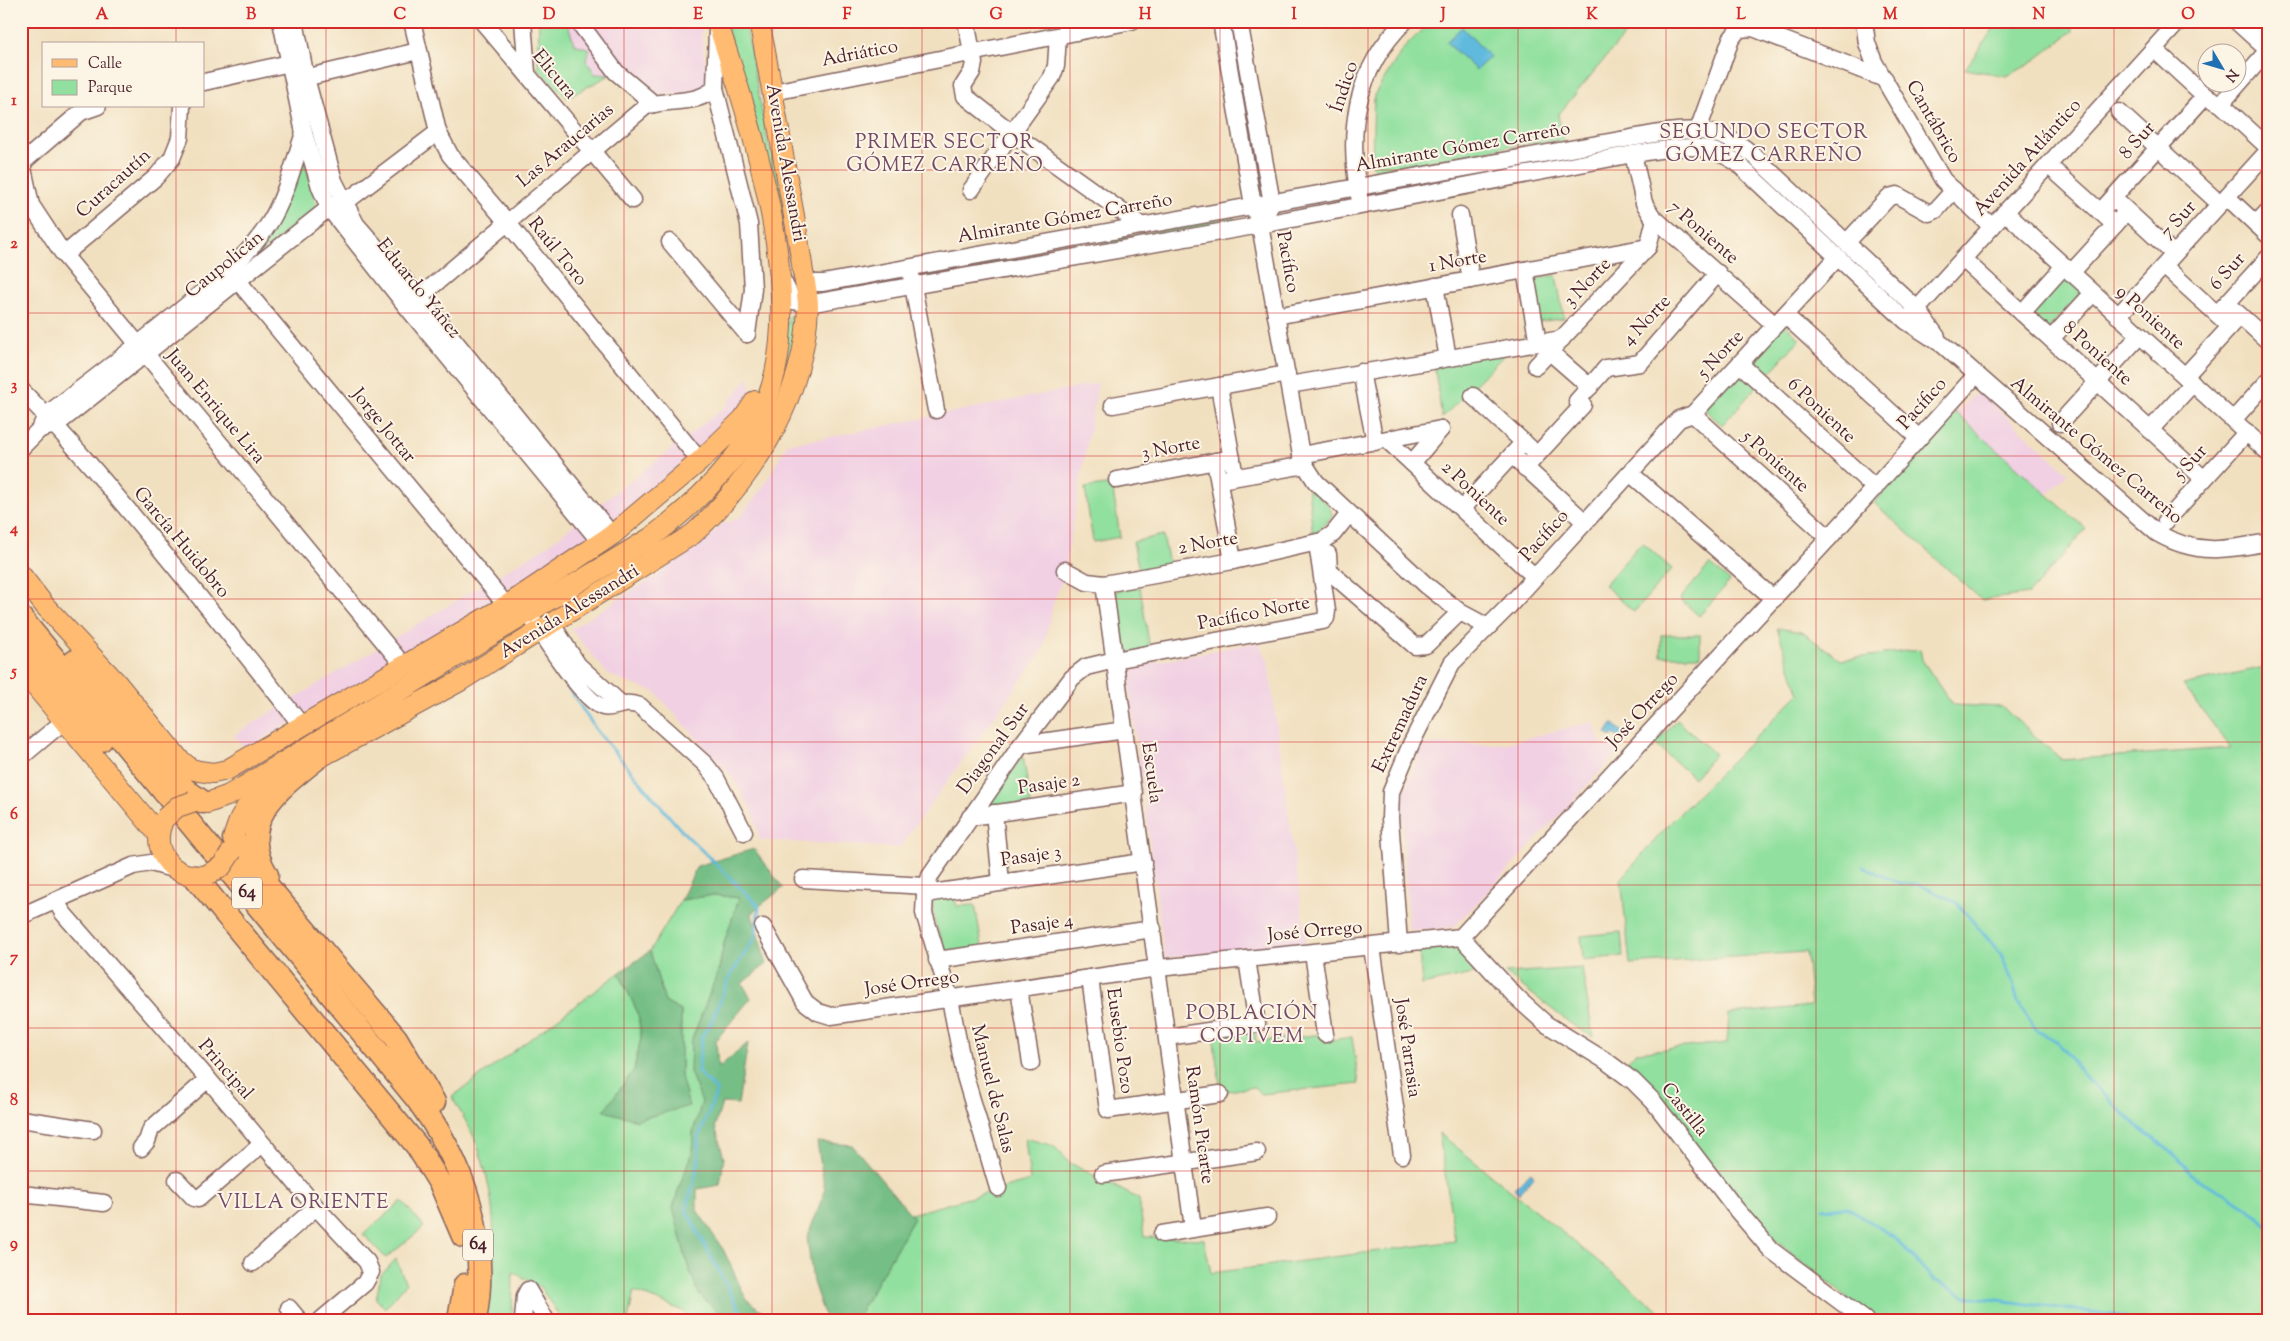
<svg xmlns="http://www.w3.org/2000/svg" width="2290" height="1341" font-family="'Sorts Mill Goudy',serif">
	<rect width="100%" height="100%" fill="#fcf5e5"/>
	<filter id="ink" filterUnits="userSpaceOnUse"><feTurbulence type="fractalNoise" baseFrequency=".02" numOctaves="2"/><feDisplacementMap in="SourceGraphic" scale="10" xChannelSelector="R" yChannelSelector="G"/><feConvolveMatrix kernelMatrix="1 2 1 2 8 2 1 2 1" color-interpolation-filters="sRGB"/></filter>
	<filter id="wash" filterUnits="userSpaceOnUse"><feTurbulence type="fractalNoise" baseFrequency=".0096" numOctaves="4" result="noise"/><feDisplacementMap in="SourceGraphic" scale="20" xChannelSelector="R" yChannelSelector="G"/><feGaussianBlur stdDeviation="1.12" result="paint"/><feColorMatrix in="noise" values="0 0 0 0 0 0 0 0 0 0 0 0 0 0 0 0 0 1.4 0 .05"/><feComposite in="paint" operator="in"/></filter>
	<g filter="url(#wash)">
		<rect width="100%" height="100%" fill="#f1e0c0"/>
		<g fill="#f1d0e3">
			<polygon points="567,21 705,21 701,34 708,84 704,88 680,95 673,93 655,97 610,75 595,74 574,44"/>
			<polygon points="749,376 751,396 700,453 536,582 245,749 234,735 545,547 724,408"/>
			<polygon points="1098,383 1063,579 1054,600 1043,650 899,848 760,840 753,813 732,777 655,692 620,680 607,673 571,629 662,572 703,542 722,524 738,519 764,486 787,444 814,440"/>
			<polygon points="1978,391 2068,473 2047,495 1956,413"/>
			<polygon points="1258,642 1268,661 1306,942 1165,958 1127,668"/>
			<polygon points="1593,722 1601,745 1624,746 1454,927 1409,931 1401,802 1423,744 1503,744"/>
		</g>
		<g fill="#91e09f" stroke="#6e8065">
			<polygon points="539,21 567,21 574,44 590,49 586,60 595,74 610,75 567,98 538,69"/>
			<polygon points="725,21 745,21 767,139 778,171 794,276 778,193 759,141"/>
			<polygon points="1431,21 1636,21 1558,115 1564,141 1522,144 1378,172 1372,166 1374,95 1403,49"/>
			<polygon points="1999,21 2071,21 2073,31 2030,64 2007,76 1965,69"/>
			<polygon points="1237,53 1239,55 1264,187 1259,188 1234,55"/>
			<polygon points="303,155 317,208 242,269"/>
			<polygon points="1234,217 1235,221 1105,245 1104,241"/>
			<polygon points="1086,245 1087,248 1033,258 1032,254"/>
			<polygon points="1012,257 1013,262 928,278 927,271"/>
			<polygon points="1556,275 1564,318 1538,322 1530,280"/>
			<polygon points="2065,276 2083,291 2046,331 2028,316"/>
			<polygon points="790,315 795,317 793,346 783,388 729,485 724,485"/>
			<polygon points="1782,322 1800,339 1722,425 1704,409"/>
			<polygon points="1509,350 1442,418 1434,364"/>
			<polygon points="1956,413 2086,529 2029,594 1982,600 1874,503"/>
			<polygon points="1112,484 1120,537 1093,542 1085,488"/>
			<path d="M1308 488C1317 495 1332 504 1332 516L1313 536Z"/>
			<polygon points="1163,535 1169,564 1139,570 1133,542"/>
			<polygon points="1642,542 1672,569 1634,612 1604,585"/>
			<polygon points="1710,564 1730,581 1699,616 1680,599"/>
			<polygon points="1140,587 1150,649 1126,653 1115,591"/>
			<polygon points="1777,628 1802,632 1841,660 1920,649 1922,660 1953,705 2002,707 2062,760 2231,748 2183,685 2269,666 2269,1320 1876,1320 1762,1230 1667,1110 1625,1064 1636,1052 1727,1043 1729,1014 1811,1006 1806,952 1630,964 1621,879 1671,822 1799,694"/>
			<rect x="1661" y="635" width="39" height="21"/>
			<polygon points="1677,720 1715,754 1694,778 1655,744"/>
			<polygon points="1023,756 1031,804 985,808"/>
			<polygon points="952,893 957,906 975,905 983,951 948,956 935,923 931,894"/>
			<path d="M714 895 739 898 724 943 719 969 691 1042 690 1072 702 1102 693 1132 692 1155 681 1182 673 1208 688 1266 699 1293 721 1315 724 1320H687L685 1312 634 1291 628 1320H562L540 1287 513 1272 512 1320H484C497 1259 499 1204 477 1145 471 1128 460 1112 452 1097L619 973 638 1013 641 1038 634 1070 605 1111 681 1076V1011L665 1002 650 951 681 900Z"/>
			<polygon points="1621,932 1623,956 1583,960 1581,936"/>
			<polygon points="1447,947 1461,952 1481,972 1422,985 1419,950"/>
			<polygon points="1582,968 1593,1037 1570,1023 1505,973"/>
			<polygon points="1255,1029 1256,1042 1323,1034 1325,1041 1352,1037 1359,1084 1261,1094 1254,1087 1221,1092 1213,1035"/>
			<polygon points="1439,1133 1671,1320 855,1320 914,1218 911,1214 1030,1181 1025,1138 1054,1146 1070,1163 1139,1199 1144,1237 1204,1239 1211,1273 1455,1241"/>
			<polygon points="402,1201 424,1227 386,1258 363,1234"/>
			<polygon points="396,1259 406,1284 385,1308 376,1299 381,1275"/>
		</g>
		<g fill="#74be86" stroke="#5f6e58">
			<polygon points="754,849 783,888 753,911 752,915 767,964 742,983 751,998 716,1040 718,1068 748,1043 738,1104 722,1103 715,1126 724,1158 720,1185 697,1189 697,1210 724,1251 746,1299 774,1320 724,1320 721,1315 699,1294 688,1266 673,1208 681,1182 692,1155 693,1132 702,1102 690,1072 691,1042 719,969 724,943 739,898 714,895 681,900 697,866"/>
			<polygon points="650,951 665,1002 681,1011 681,1076 689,1106 637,1120 604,1111 634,1070 641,1038 638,1013 619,973"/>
			<polygon points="817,1142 852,1145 914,1218 855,1320 826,1320 813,1282 807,1238 825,1191"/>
		</g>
		<g fill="#5fbadd" stroke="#546c84">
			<polygon points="1462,27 1490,57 1476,70 1446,42"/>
			<polygon points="1613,723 1626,735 1621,740 1614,734 1611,737 1606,733"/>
			<polygon points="1531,1172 1534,1176 1519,1194 1514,1188"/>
		</g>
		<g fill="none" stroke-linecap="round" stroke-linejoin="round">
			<g stroke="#5fbadd" stroke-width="3">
				<polyline points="559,674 597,731 680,829 759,906 755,938 731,974 711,1023 702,1036 698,1072 717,1091 698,1138 699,1161 686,1210 745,1320"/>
				<polyline points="1863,867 1899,883 1918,884 1957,903 2001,954 2013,983 2018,1002 2037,1031 2058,1042 2085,1077 2140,1128 2175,1155 2197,1179 2225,1193 2260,1217 2269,1228"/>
				<polyline points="1823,1209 1847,1207 1894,1237 1934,1280 1966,1296 2122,1316 2129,1320"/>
			</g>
		</g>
	</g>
	<g filter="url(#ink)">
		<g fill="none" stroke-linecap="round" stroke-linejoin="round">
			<g stroke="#84635f" stroke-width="19">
				<g id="minor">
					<polyline points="281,21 304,133 320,187 329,208 407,307 601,543"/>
					<polyline points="295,21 306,78 334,181 356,224 419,297 612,535"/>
					<polyline points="412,21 438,132 450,155 507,222 700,461"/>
					<polyline points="482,21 633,200"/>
					<polyline points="523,21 527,73"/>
					<polyline points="578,21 616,72 654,104"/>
					<polyline points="966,21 974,63 972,72 963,86 965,96 1012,133 1142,226"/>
					<polyline points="1221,21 1253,205 1260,225 1301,455 1305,465 1316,482 1426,585 1460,612 1488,627"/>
					<polyline points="1239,21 1272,203 1267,212"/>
					<polyline points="1864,21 1867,43 1874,62 1943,180 1992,227"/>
					<polyline points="2236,21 2268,50"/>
					<polyline points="2257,40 2269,27"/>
					<polyline points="2154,49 2205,96 2221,104 2269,148"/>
					<polyline points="296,80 418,51"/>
					<polyline points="204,82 299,61"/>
					<polyline points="715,88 749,224 753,289 747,334"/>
					<polyline points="773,92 1132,21"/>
					<polyline points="2221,104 2269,49"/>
					<polyline points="2119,112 2220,204"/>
					<polyline points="1698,130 1731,39 1739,29 1753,28 1885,79"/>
					<polyline points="1633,154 1644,203 1652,216 1775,325"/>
					<polyline points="21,159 31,205 64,255 404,666"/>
					<polyline points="23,162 81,112 98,106"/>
					<polyline points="2048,165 2115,225"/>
					<polyline points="971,190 1052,77 1056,66 1058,36"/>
					<path d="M1359 196C1347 130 1355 70 1405 21"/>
					<polyline points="2227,197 2269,236"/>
					<polyline points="2113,198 2174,254"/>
					<polyline points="2005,212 2269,453"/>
					<polyline points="2100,212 2205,96"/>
					<polyline points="1460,215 1471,280"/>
					<polyline points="2256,224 2269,210"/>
					<polyline points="670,242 747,334"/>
					<polyline points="1846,243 1889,197 1897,195 1929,213 1936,210 1954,190"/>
					<polyline points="64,255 156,177 172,158 180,138 182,106"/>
					<polyline points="1963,259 2204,479"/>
					<polyline points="2164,266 2230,326"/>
					<polyline points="229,270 507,606"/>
					<polyline points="1525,270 1538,343"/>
					<polyline points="2071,273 2122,217"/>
					<polyline points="911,275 936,410"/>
					<path d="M781 277 793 301 808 304 1260 225 1633 154C1673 149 1699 138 1736 162L1906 321 1943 345 2157 533C2197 556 2226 550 2269 542"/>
					<path d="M804 277 813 283H823L1631 138C1677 130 1713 121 1752 154L1917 309 1937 337"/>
					<polyline points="1435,286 1448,358"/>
					<path d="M411 304 646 106C669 98 696 106 715 88L717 30"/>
					<polyline points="2232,308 2269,342"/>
					<polyline points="2022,313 2064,266"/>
					<polyline points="2217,314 2269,257"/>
					<polyline points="1785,315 1919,438"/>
					<polyline points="1276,316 1648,247"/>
					<polyline points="2118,316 2269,150"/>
					<polyline points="1910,317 2179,21"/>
					<polyline points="2051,339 2093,293"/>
					<polyline points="1550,352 1590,387"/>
					<polyline points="1740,364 1875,488"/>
					<polyline points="1536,366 1648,247 1655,219"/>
					<polyline points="1361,372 1375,442"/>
					<polyline points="2185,376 2240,316"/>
					<polyline points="1289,385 1562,339"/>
					<polyline points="1219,386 1235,477"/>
					<path d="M21 390C68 437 110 488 152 539 203 601 253 663 302 726"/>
					<polyline points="1473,396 1530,448"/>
					<polyline points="1113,405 1287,374"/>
					<polyline points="1693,414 1829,538"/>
					<polyline points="2233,420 2269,380"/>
					<polyline points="2060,423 2140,335"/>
					<polyline points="40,429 56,425 329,208 355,195 438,132"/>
					<polyline points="2150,430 2193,383"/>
					<polyline points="1387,440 1535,577"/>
					<path d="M21 448 40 429 46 415C94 379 141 343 187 305 217 280 249 256 270 222 286 196 294 162 304 133"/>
					<polyline points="1301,455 1441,429"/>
					<polyline points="1512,455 1585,522"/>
					<polyline points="1215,461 1233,561"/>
					<polyline points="1412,463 1441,429"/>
					<polyline points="1525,468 1583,405 1577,401 1606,368 1640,363 1718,273"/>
					<polyline points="1630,473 1774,599"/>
					<polyline points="1226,479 1305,465"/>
					<polyline points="1117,480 1232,458"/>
					<polyline points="1462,509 1524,442"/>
					<polyline points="2166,521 2247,432"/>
					<polyline points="1328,554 1329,571 1415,646 1426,645 1460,612"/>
					<polyline points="1065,570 1087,582 1104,584 1233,561 1322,541 1333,534 1349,514"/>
					<polyline points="1104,584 1193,1228"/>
					<path d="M533 620C543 637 585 703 603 707 615 710 623 699 640 706L705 764 716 778 744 832"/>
					<polyline points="552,624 578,665 620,703"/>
					<polyline points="1021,745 1125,730"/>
					<polyline points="21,757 64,721"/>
					<polyline points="994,813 1001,882"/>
					<polyline points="970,817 1134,793"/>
					<polyline points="803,879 926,886"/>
					<polyline points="925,894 1143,862"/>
					<polyline points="56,901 63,913 208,1079 316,1207 367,1262 371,1272 365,1283 321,1320"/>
					<polyline points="21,916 133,866 151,863 173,869"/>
					<polyline points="763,927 805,1002 818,1012 831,1016 1158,968 1461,937 1829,538 1976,375"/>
					<polyline points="1461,937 1517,998 1546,1024 1606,1061 1633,1081 1653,1101 1736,1209 1771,1250 1865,1320"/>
					<polyline points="1399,944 1390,818 1391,792 1411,744 1452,663 1508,607 1679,419 1693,414 1838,257"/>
					<polyline points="1372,947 1402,1155"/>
					<polyline points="1313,953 1325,1034"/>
					<polyline points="937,960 1153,929"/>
					<polyline points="1090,978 1108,1110 1220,1094"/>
					<polyline points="1019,989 1031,1063"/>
					<polyline points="1167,1037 1257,1024 1247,959"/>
					<polyline points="21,1119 93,1130"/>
					<polyline points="141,1148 147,1141 151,1129 208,1079"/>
					<polyline points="1103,1174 1257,1152"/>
					<polyline points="177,1180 194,1198 198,1199 262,1144"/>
					<polyline points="998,1188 965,1076 950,999 924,913 925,894 930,876 1021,745 1072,678 1086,667 1115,660 1323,621 1326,618 1327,611 1317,543"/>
					<polyline points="21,1194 104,1203"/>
					<polyline points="1162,1234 1267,1217"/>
					<polyline points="253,1263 316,1207"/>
					<polyline points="289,1308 299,1320"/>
					<polyline points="523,1320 525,1296 528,1290 546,1320"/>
				</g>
			</g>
			<g stroke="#84635f" stroke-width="22">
				<g id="major">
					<polyline points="21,575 45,606 116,682 179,759 191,769 199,771 213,773 227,770 509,604 612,535 700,461 743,419 755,401"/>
					<polyline points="21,669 159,835"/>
					<path d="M207 803 227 796 243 787 652 537C705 496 760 442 775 373 799 268 750 122 717 21"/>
					<path d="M162 823C150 854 176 881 207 875"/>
					<path d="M234 835 240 818 246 808 272 786 315 760 460 681 693 534C757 475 805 394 808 306 808 295 805 283 803 272 799 241 793 210 787 178 778 126 770 74 759 21"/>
				</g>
			</g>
			<g stroke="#84635f" stroke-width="25">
				<g id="highway">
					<path d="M21 618 417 1099C465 1164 490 1239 475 1320"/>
					<polyline points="21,645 101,740"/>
					<polyline points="75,661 171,775 187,791 203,802"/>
					<polyline points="234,839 244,858 396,1038 434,1102"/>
					<path d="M267 875C235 822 277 790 315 760"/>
					<polyline points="195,877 417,1146 441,1185 463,1236"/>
					<polyline points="459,1320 465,1285"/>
				</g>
			</g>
			<use href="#minor" stroke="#fff" stroke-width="16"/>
			<use href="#major" stroke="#ffbb71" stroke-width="20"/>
			<use href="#highway" stroke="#ffbb71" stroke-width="22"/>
			<g stroke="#84635f" stroke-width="22" stroke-linecap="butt">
				<g id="major-bridge">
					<polyline points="165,818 177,807 192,802"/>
					<polyline points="207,875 222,866 232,851"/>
				</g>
			</g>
			<use href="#major-bridge" stroke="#ffbb71" stroke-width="20"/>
		</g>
	</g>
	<path fill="none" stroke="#d62828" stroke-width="1" stroke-opacity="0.55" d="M176 21V44M326 21V1320M474 21V1320M624 21V1320M772 21V1320M922 21V1320M1070 21V1320M1220 21V1320M1368 21V1320M1518 21V1320M1666 21V1320M1816 21V1320M1964 21V1320M2114 21V1320M176 106V1320M21 170H2269M21 313H2269M21 456H2269M21 599H2269M21 742H2269M21 885H2269M21 1028H2269M21 1171H2269"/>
	<g text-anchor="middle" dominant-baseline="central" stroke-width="4" stroke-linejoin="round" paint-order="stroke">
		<g fill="#fcf5e5" stroke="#7f5f63" stroke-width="1">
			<rect x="232" y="877.5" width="30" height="31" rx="4"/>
			<rect x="463" y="1229.5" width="30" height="31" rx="4"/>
		</g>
		<g font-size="18" font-weight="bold" fill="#4a1f2b">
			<text x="247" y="893">64</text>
			<text x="478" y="1245">64</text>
		</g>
		<g font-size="19" fill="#4a1f2b" stroke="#fcf5e5">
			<text transform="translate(860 54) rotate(-11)">Adriático</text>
			<text transform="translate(554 75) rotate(50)">Elicura</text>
			<text transform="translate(1345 87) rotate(-72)">Índico</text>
			<text transform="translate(1933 122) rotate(60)">Cantábrico</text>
			<text transform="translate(2138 141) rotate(-48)">8 Sur</text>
			<text transform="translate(566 146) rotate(-40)">Las Araucarias</text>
			<text transform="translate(1463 148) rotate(-10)">Almirante Gómez Carreño</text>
			<text transform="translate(2028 158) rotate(-48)">Avenida Atlántico</text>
			<text transform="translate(785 163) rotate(80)">Avenida Alessandri</text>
			<text transform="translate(114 184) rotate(-42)">Curacautín</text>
			<text transform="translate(1065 219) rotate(-10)">Almirante Gómez Carreño</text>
			<text transform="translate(2179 220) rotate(-48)">7 Sur</text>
			<text transform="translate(1703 233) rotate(41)">7 Poniente</text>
			<text transform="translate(557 252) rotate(51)">Raúl Toro</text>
			<text transform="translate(1287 262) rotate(80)">Pacífico</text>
			<text transform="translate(1458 262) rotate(-10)">1 Norte</text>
			<text transform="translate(225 265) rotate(-39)">Caupolicán</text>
			<text transform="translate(2228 272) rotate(-48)">6 Sur</text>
			<text transform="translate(1588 283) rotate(-47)">3 Norte</text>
			<text transform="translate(418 289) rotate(51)">Eduardo Yáñez</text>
			<text transform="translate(2150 318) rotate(42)">9 Poniente</text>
			<text transform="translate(1647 321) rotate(-47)">4 Norte</text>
			<text transform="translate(2097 354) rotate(42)">8 Poniente</text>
			<text transform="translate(1721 355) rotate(-47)">5 Norte</text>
			<text transform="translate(1923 404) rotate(-48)">Pacífico</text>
			<text transform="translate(215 407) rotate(50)">Juan Enrique Lira</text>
			<text transform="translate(1821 411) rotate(43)">6 Poniente</text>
			<text transform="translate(383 426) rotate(51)">Jorge Jottar</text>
			<text transform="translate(1171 449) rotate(-11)">3 Norte</text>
			<text transform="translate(2096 451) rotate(40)">Almirante Gómez Carreño</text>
			<text transform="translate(1775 462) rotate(42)">5 Poniente</text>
			<text transform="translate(2191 463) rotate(-48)">5 Sur</text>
			<text transform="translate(1475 494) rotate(43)">2 Poniente</text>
			<text transform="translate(1545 536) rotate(-48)">Pacífico</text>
			<text transform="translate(181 543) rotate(50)">García Huidobro</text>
			<text transform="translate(1208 544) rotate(-10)">2 Norte</text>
			<text transform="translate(570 612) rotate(-32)">Avenida Alessandri</text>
			<text transform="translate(1254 614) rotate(-11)">Pacífico Norte</text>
			<text transform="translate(1643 711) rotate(-47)">José Orrego</text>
			<text transform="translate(1401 724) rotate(-65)">Extremadura</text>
			<text transform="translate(994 749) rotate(-54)">Diagonal Sur</text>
			<text transform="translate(1151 773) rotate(82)">Escuela</text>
			<text transform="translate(1049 785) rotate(-8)">Pasaje 2</text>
			<text transform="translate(1031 857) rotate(-8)">Pasaje 3</text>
			<text transform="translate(1042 925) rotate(-8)">Pasaje 4</text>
			<text transform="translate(1315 932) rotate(-5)">José Orrego</text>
			<text transform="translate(912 984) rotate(-8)">José Orrego</text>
			<text transform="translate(1119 1041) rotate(82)">Eusebio Pozo</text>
			<text transform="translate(1407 1048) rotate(82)">José Parrasia</text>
			<text transform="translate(225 1070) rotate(49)">Principal</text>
			<text transform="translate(992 1089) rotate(76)">Manuel de Salas</text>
			<text transform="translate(1684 1110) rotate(51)">Castilla</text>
			<text transform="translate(1199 1125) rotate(82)">Ramón Picarte</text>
		</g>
		<g font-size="20" letter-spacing="1" fill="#734a67" stroke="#fcf5e5">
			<text x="1764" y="133">SEGUNDO SECTOR<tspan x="1764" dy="23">GÓMEZ CARREÑO</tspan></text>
			<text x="945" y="143">PRIMER SECTOR<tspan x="945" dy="23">GÓMEZ CARREÑO</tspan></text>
			<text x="1252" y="1014">POBLACIÓN<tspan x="1252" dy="23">COPIVEM</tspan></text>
			<text x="303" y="1203">VILLA ORIENTE</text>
		</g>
	</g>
	<rect width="2290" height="1341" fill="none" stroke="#fcf5e5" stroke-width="55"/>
	<rect x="42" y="42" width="162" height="65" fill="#fcf5e5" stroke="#b59f9b"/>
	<rect x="52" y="59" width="25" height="8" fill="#ffbb71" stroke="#b59f9b"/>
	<text x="88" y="68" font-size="15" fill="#4a1f2b">Calle</text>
	<rect x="52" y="80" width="25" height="15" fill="#91e09f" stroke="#b59f9b"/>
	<text x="88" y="92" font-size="15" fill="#4a1f2b">Parque</text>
	<g transform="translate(2222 68) rotate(128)"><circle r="24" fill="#fcf5e5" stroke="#b59f9b"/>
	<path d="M0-4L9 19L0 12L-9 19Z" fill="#1f6fb2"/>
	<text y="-8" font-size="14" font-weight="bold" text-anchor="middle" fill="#4a1f2b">N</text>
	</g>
	<rect x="28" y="28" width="2234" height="1286" fill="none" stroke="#d62828" stroke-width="2"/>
	<g font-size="16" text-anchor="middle" font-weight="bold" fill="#d62828">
		<text x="102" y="19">A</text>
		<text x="251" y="19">B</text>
		<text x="400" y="19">C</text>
		<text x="549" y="19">D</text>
		<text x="698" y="19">E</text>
		<text x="847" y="19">F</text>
		<text x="996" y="19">G</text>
		<text x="1145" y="19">H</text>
		<text x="1294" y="19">I</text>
		<text x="1443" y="19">J</text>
		<text x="1592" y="19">K</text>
		<text x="1741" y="19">L</text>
		<text x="1890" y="19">M</text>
		<text x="2039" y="19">N</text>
		<text x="2188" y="19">O</text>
		<text x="14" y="105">1</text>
		<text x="14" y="248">2</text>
		<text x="14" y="390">3</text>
		<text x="14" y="533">4</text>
		<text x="14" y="676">5</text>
		<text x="14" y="819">6</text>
		<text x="14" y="962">7</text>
		<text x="14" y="1105">8</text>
		<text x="14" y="1248">9</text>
	</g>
</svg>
